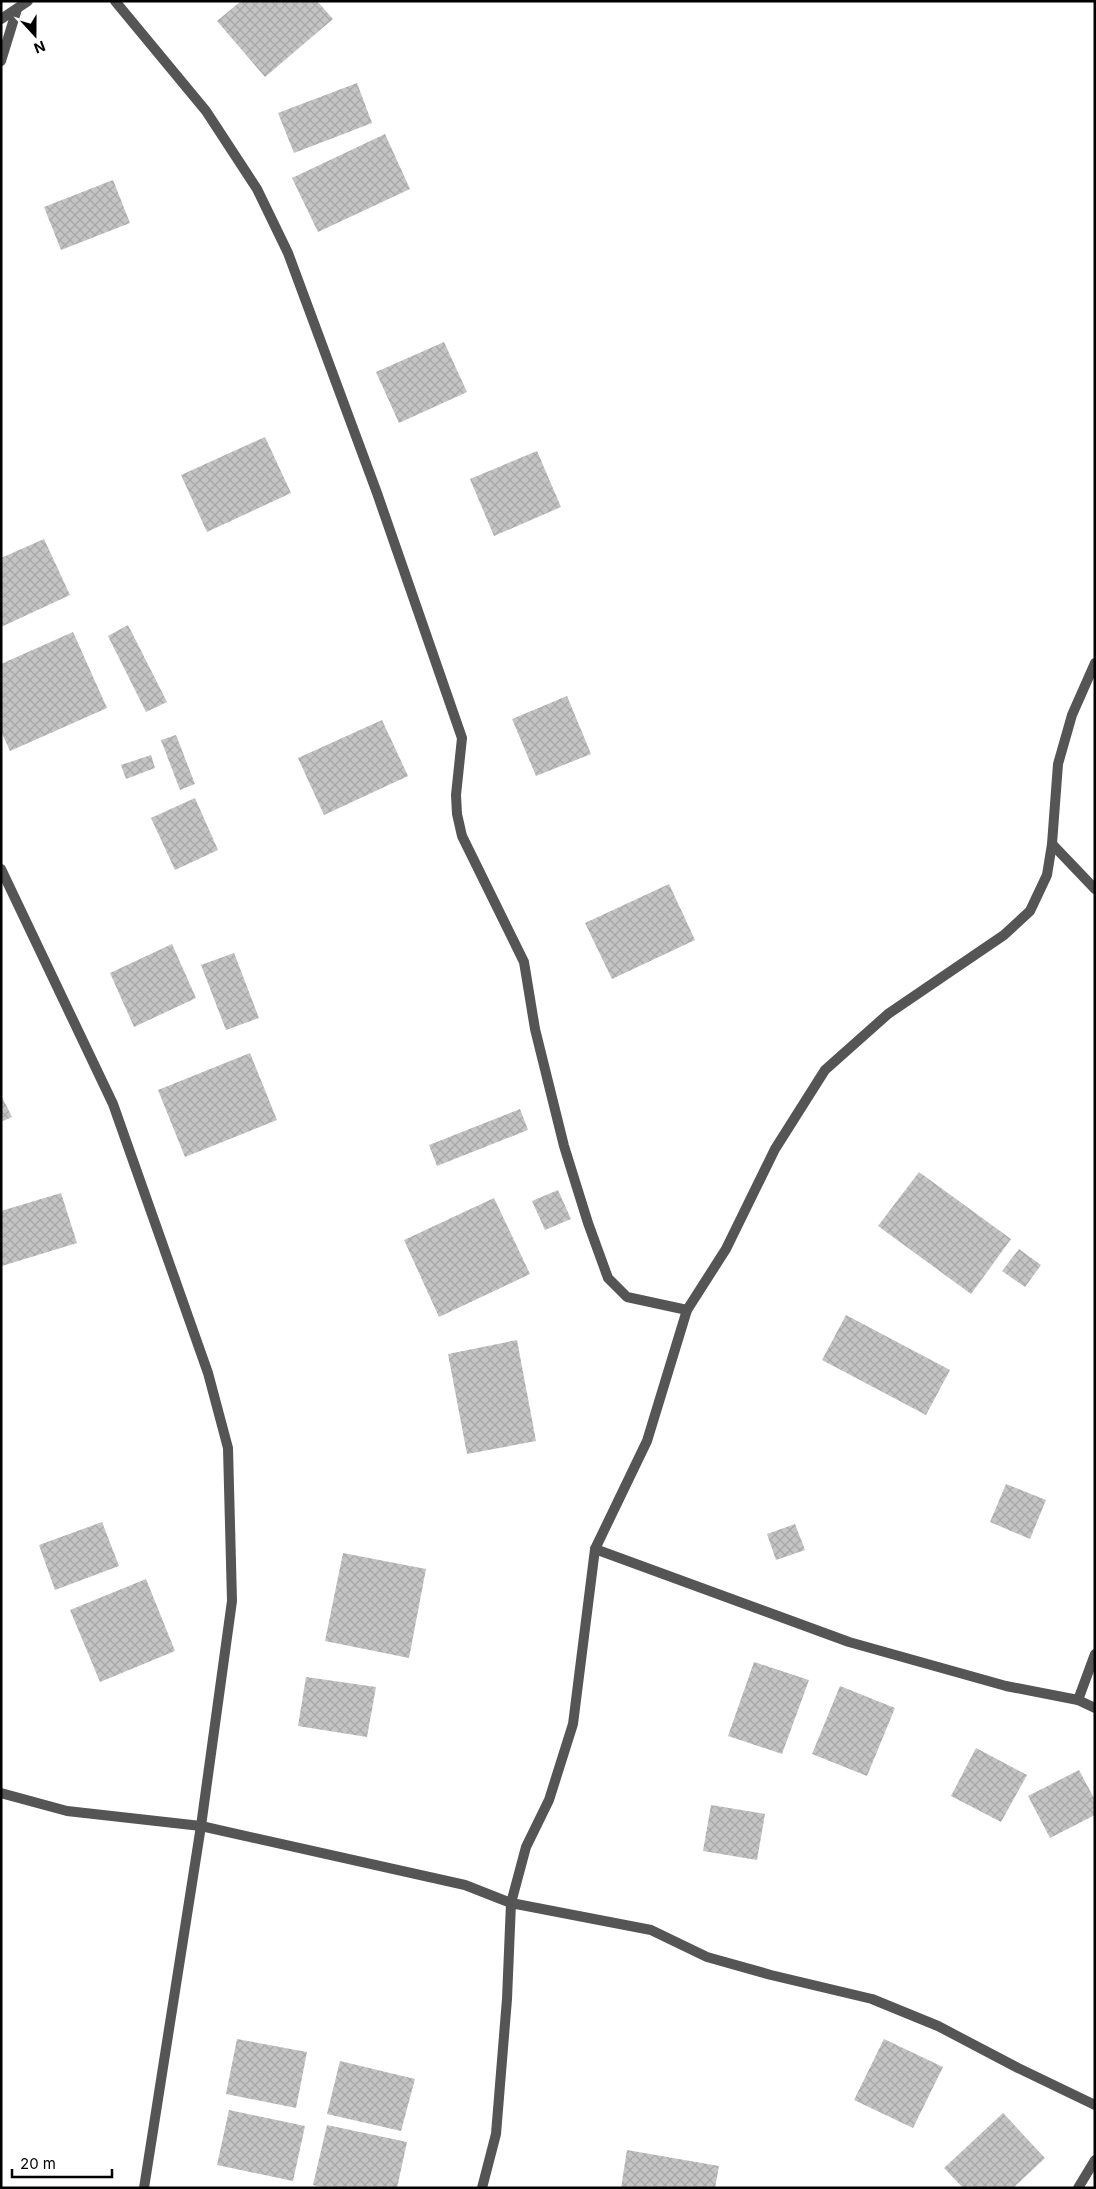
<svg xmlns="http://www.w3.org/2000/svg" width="1096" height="2189" font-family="Inter,sans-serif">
	<defs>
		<pattern id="building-cross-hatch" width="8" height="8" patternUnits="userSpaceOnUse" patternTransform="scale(1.25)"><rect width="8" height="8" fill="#c4c4c4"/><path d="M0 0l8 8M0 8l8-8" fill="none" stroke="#a7a7a7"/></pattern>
	</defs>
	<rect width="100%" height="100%" fill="#fff"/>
	<g fill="url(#building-cross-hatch)">
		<polygon points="241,1 317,1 333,19 265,77 217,21"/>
		<polygon points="357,83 372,123 294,153 278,113"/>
		<polygon points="385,134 410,189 318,232 292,178"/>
		<polygon points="113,180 130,223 61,250 44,207"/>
		<polygon points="444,342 467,392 399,423 376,372"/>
		<polygon points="265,437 291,493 207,532 181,475"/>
		<polygon points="537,451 561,507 494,536 470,479"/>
		<polygon points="44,539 70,595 1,627 1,558"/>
		<polygon points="128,625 167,702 146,712 108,636"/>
		<polygon points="73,632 107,708 10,751 1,731 1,664"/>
		<polygon points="567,696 591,754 536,776 512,719"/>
		<polygon points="382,720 408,776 324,815 298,758"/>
		<polygon points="176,735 195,784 180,790 161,740"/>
		<polygon points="151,755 155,768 126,779 121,765"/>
		<polygon points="195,798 218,850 175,870 151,818"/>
		<polygon points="669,884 695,940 612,979 585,923"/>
		<polygon points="172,944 196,998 134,1027 110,973"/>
		<polygon points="234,953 259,1018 226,1030 201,965"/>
		<polygon points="250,1053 277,1120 185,1157 158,1090"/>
		<polygon points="1,1095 12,1117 1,1122"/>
		<polygon points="520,1109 528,1130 437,1166 429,1145"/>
		<polygon points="919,1172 1011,1239 971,1294 878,1226"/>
		<polygon points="558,1190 571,1219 545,1230 532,1201"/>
		<polygon points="61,1193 77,1243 2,1266 1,1211"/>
		<polygon points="494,1198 530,1274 439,1317 404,1240"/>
		<polygon points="1019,1249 1041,1265 1025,1287 1002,1271"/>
		<polygon points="846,1315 950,1370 926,1415 822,1360"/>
		<polygon points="517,1340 536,1441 467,1454 448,1354"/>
		<polygon points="1006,1484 1046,1500 1030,1539 990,1522"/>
		<polygon points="102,1522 119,1566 55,1590 39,1545"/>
		<polygon points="795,1524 805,1550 776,1560 767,1534"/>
		<polygon points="343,1553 426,1569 409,1658 325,1641"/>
		<polygon points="146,1579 175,1651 100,1682 70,1610"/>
		<polygon points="754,1662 809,1680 782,1754 728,1736"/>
		<polygon points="306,1677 376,1687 367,1737 298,1726"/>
		<polygon points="840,1686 895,1708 867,1776 812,1754"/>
		<polygon points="976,1748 1027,1775 1001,1822 951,1796"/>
		<polygon points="1079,1770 1095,1800 1095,1815 1050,1838 1028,1796"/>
		<polygon points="711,1805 765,1814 757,1860 703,1851"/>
		<polygon points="237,2039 307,2052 296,2108 226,2094"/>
		<polygon points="884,2039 943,2067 913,2128 854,2100"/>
		<polygon points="340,2061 415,2079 401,2131 327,2114"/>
		<polygon points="229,2110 305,2126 293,2181 217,2165"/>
		<polygon points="1003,2113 1045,2158 1013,2188 963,2188 944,2168"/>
		<polygon points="327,2125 407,2142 397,2188 325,2188 313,2185"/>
		<polygon points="627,2150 719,2166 715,2188 621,2188"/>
	</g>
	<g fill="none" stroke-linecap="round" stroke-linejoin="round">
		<g stroke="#555" stroke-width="10">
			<polyline points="115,1 206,111 257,189 288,253 377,493 462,738 456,795 457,814 462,836 524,962 535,1029 564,1146 588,1223 608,1278 627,1297 687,1310"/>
			<polyline points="1,19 28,1"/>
			<polyline points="1,61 17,9"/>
			<polyline points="1052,844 1095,889"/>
			<polyline points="1,869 113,1104 208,1373 228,1448 232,1601 201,1826 144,2188"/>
			<polyline points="595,1549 849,1642 1006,1686 1078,1700 1095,1708"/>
			<polyline points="1078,1700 1095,1654"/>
			<polyline points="1,1793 67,1811 201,1826 465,1885 511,1903 526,1847 549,1800 573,1724 595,1549 647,1441 687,1310 726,1249 775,1149 825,1070 888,1014 1004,935 1030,911 1047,875 1052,844 1058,764 1072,715 1095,663"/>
			<polyline points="482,2188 496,2134 507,1999 511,1903 651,1930 707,1957 771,1975 872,1999 938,2026 1018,2068 1095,2105"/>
			<polyline points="1078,2188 1095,2160"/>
		</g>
	</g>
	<rect width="1096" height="2189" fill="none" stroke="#000000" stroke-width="5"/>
	<g transform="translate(35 35) rotate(159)" stroke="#ffffff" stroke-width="4" paint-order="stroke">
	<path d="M0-4L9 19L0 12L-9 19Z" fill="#000000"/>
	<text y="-8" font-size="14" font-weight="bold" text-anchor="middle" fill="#000000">N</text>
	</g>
	<path d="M12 2169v8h100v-8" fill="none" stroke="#000000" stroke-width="2.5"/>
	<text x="20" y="2169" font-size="15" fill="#000000" stroke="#ffffff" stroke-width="4" paint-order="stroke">20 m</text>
</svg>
